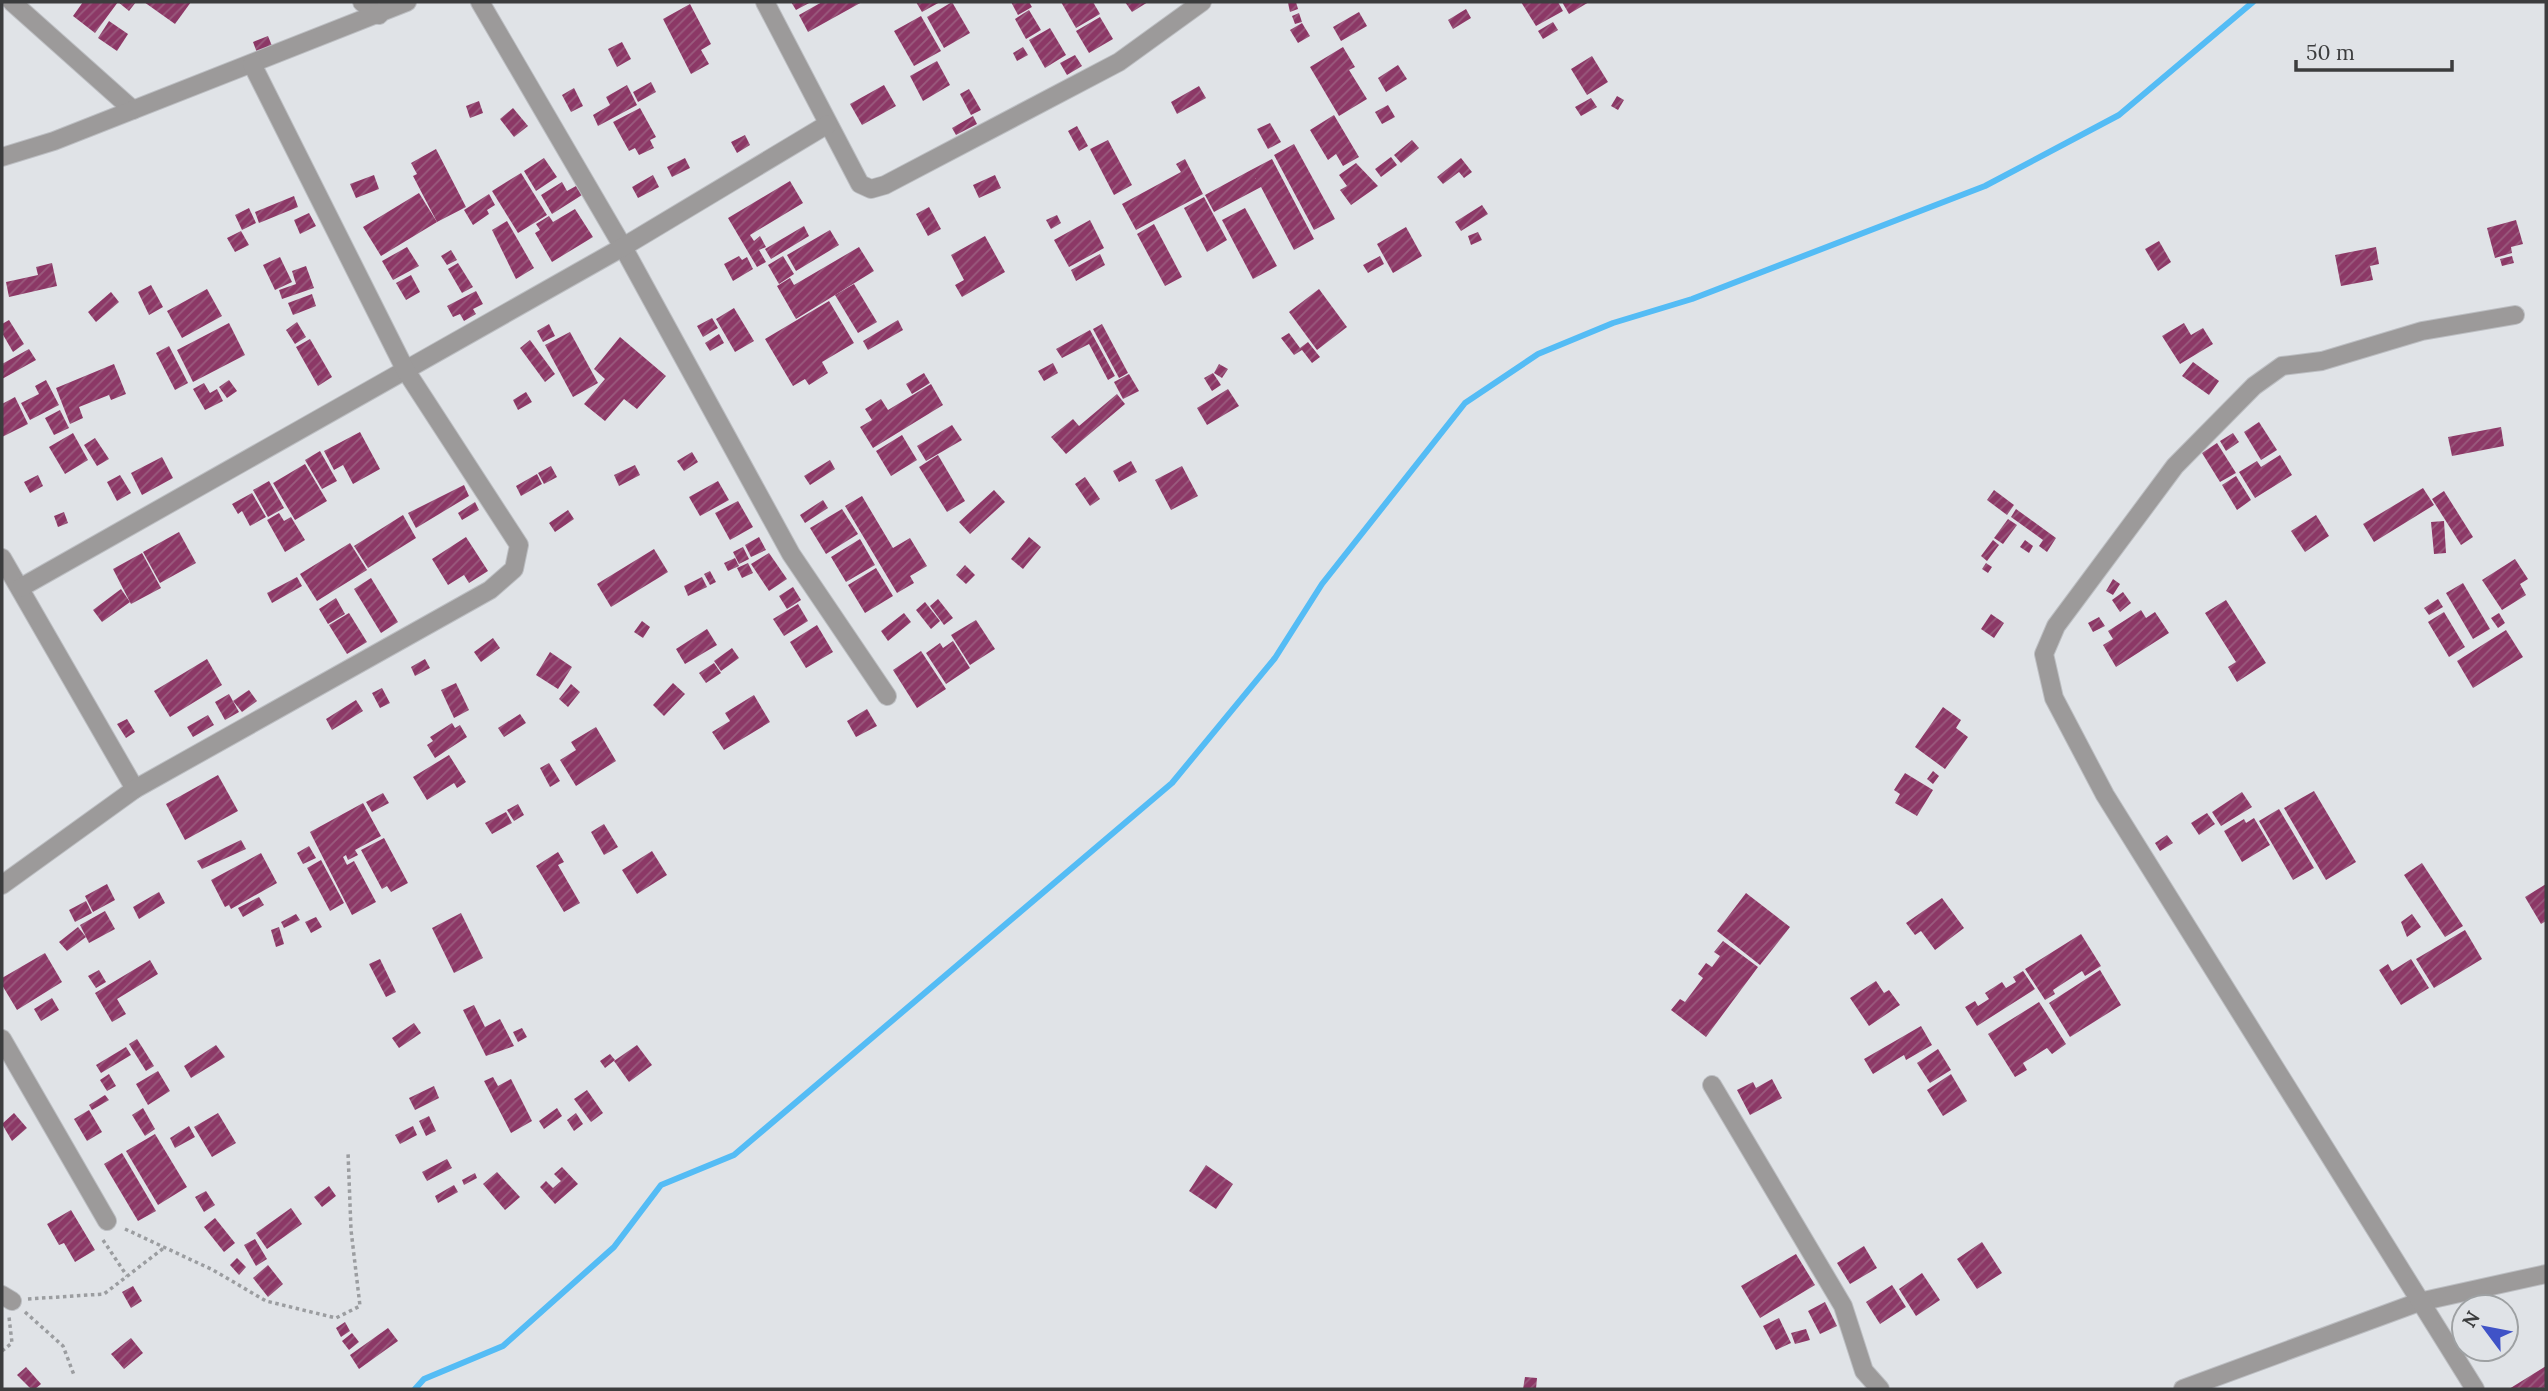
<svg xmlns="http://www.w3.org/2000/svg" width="2548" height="1391" font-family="Lora,serif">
	<defs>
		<pattern id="building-hatch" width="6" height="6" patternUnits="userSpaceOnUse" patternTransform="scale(1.75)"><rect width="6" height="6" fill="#8c3866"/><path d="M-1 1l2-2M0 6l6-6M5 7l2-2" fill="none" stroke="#9a5b7e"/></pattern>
	</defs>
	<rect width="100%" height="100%" fill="#e0e3e7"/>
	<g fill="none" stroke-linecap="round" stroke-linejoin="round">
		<polyline stroke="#54bcf5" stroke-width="6" points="415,1389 424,1379 503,1346 614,1247 661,1185 734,1155 1172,783 1275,658 1322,584 1465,403 1538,354 1613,323 1692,299 1985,186 2119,115 2253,2"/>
	</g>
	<g fill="url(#building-hatch)">
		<polygon points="83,2 136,2 129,11 118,2 95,33 73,16"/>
		<polygon points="144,2 191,2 175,24"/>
		<polygon points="791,2 811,2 796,10"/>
		<polygon points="822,2 862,2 808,32 799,15"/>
		<polygon points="916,2 940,2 922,12"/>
		<polygon points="952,2 970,33 944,48 927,17"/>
		<polygon points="1011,2 1029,2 1032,7 1018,15"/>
		<polygon points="1061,2 1093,2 1100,14 1076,28"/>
		<polygon points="1125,2 1148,2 1132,12"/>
		<polygon points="1296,2 1298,9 1290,12 1288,3"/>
		<polygon points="1521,2 1558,2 1563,11 1536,26"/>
		<polygon points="1562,2 1589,2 1569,14"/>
		<polygon points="690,4 711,44 701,50 709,64 691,74 663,19"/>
		<polygon points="1466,9 1471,18 1453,29 1448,20"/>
		<polygon points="1029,10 1041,30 1026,39 1015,19"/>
		<polygon points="1359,12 1367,26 1341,41 1333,27"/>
		<polygon points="1299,13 1302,22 1295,24 1292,16"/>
		<polygon points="921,16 941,51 914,66 894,31"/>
		<polygon points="1100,17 1113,39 1089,53 1076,31"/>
		<polygon points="109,21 128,34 117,51 98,38"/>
		<polygon points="1553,22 1558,30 1543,39 1538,31"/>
		<polygon points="1302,23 1310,36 1298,43 1290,30"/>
		<polygon points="1050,28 1066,55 1045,68 1029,40"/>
		<polygon points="268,36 274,51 259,58 253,42"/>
		<polygon points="622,42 631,59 617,67 608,49"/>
		<polygon points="1023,47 1028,55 1017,61 1013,53"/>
		<polygon points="1343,47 1355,67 1349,70 1367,99 1339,116 1310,67"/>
		<polygon points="1075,55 1082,66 1067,75 1060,63"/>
		<polygon points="1592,56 1608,82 1587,95 1571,69"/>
		<polygon points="937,61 950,85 923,101 910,76"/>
		<polygon points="1398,65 1407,79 1386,92 1378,78"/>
		<polygon points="651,82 656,92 638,102 633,92"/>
		<polygon points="627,85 637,105 598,126 593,115 610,105 606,97"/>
		<polygon points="884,85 896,106 862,125 850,104"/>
		<polygon points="1199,86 1206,98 1177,114 1171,102"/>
		<polygon points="574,88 583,106 571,112 562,95"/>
		<polygon points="969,89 981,110 971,115 960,94"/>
		<polygon points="1617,96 1624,100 1618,110 1611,106"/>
		<polygon points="1591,98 1597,107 1581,116 1575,107"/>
		<polygon points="479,101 483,113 470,118 466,106"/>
		<polygon points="1388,105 1395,117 1382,124 1375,112"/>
		<polygon points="513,108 528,126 514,137 500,119"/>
		<polygon points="640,108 656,137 650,140 654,148 639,155 635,148 629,151 613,122"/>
		<polygon points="1334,115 1359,157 1343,166 1336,154 1328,160 1310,130"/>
		<polygon points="973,116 977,124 956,135 952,128"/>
		<polygon points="1270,123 1281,142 1268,149 1257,129"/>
		<polygon points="1077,126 1088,146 1079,151 1068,131"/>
		<polygon points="745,135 750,145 737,153 731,142"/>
		<polygon points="1108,140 1132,185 1114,195 1090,149"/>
		<polygon points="1412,140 1419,148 1401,163 1394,155"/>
		<polygon points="1294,144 1335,219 1314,230 1274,155"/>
		<polygon points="436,149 466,207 437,222 413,176 417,174 411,163"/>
		<polygon points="1391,157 1397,165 1381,177 1375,169"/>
		<polygon points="544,158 557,177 536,191 524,171"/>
		<polygon points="685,158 690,168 672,177 667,167"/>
		<polygon points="1461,158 1472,172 1464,178 1459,172 1443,184 1437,177"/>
		<polygon points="1185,159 1203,194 1136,230 1122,204 1181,172 1176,164"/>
		<polygon points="1272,159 1314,239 1294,250 1261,187 1214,212 1205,195 1251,170 1256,179 1251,170"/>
		<polygon points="1356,163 1378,186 1351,205 1340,190 1347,186 1339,175"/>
		<polygon points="521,173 547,215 518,233 492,191"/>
		<polygon points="374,175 379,189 356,198 350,184"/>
		<polygon points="653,175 659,187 638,198 632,187"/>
		<polygon points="995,175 1001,188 979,198 973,185"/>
		<polygon points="790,181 803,203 750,235 754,241 760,236 766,247 759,250 766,262 757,267 728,218"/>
		<polygon points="562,182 567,191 576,186 582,195 552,214 541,195"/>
		<polygon points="419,193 437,222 381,256 363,227"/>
		<polygon points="489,194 495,205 487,210 489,214 473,225 464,210"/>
		<polygon points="294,196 298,207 259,223 255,212"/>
		<polygon points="1204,197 1227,240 1207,252 1184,208"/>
		<polygon points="1482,205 1488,214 1461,231 1455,222"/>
		<polygon points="929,207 941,229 928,236 916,214"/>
		<polygon points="249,208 256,223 242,230 235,215"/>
		<polygon points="1245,208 1277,266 1253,279 1222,220"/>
		<polygon points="575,209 593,237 552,262 535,233 540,230 536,224 549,216 553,222"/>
		<polygon points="309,213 316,226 300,234 294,220"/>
		<polygon points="1057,215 1061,223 1051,229 1046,220"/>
		<polygon points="1090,220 1104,248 1069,267 1054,240"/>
		<polygon points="2516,220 2523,244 2511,247 2512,253 2495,258 2487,228"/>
		<polygon points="507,221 534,268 516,279 492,230"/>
		<polygon points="1154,224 1182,277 1165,286 1137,234"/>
		<polygon points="804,226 809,236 771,259 765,249"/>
		<polygon points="1406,227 1422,256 1393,273 1377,244"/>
		<polygon points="830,230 839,245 796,271 787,255"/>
		<polygon points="241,231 249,245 235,252 227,238"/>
		<polygon points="1478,232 1482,240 1471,245 1468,236"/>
		<polygon points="985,236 1005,272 962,297 955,285 964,280 951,255"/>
		<polygon points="2159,241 2171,262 2158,271 2145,249"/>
		<polygon points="407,247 419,266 393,280 382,261"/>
		<polygon points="859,247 874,271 796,319 777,286 790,278 794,285"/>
		<polygon points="2376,247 2379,264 2370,266 2373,280 2341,286 2335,255"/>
		<polygon points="451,250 457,260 447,265 441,256"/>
		<polygon points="1100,254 1105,265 1076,281 1071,270"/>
		<polygon points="739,256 742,260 747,257 753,269 733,281 724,264"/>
		<polygon points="783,256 794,274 779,284 768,265"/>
		<polygon points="1380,256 1384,264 1368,273 1363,265"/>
		<polygon points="2512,256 2514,263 2502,266 2500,259"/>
		<polygon points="280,257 292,282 275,290 263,265"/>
		<polygon points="52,263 57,286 9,297 6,282 38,275 36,267"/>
		<polygon points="458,263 473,287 462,293 448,269"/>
		<polygon points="306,266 314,288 282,299 279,290 296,284 292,271"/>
		<polygon points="411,275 420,292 406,300 396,283"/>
		<polygon points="854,284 877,322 858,333 835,295"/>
		<polygon points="151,285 163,307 149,315 138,292"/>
		<polygon points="207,289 222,316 182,338 167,311"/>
		<polygon points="1319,289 1347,327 1317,350 1289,312"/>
		<polygon points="476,291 483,304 473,309 476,314 464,321 460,314 453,317 447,306"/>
		<polygon points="111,292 119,302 96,322 88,312"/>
		<polygon points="312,294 316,306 293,315 288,303"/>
		<polygon points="829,301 854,343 822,362 828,373 809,385 805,379 793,386 765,339"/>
		<polygon points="734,308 754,341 735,352 716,319"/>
		<polygon points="712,318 718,328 703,337 697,326"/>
		<polygon points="9,320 24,344 13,352 2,333 2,324"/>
		<polygon points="898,320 903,330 868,350 863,341"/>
		<polygon points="297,322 306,337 295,344 286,330"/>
		<polygon points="229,323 245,355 193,382 177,350"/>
		<polygon points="2184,323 2191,335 2203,328 2213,344 2180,364 2162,336"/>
		<polygon points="549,324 555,336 543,342 537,331"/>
		<polygon points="1102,324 1128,373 1119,378 1093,329"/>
		<polygon points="1090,330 1115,376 1108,380 1089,344 1062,358 1056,349"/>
		<polygon points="570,332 598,383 573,397 545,345"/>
		<polygon points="1289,333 1300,348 1308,342 1320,357 1312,363 1302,350 1294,355 1281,338"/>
		<polygon points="719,334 724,343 710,351 705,343"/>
		<polygon points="620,337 666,376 637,409 624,399 605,421 584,404 605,379 594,369"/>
		<polygon points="310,339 332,377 318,386 296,347"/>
		<polygon points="530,340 555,374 545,382 520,348"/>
		<polygon points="169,346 188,383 175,390 156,353"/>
		<polygon points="29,349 36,360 2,379 2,364"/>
		<polygon points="2193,362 2219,381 2209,395 2182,376"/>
		<polygon points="1053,363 1058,373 1044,381 1038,371"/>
		<polygon points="114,364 126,394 111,400 109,395 79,407 83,418 70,424 56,388"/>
		<polygon points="1219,364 1228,369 1222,378 1214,373"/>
		<polygon points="924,373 930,383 912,394 906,384"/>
		<polygon points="1213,373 1221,385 1212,391 1204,378"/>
		<polygon points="1129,374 1139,391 1123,399 1114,382"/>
		<polygon points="46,380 59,405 30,420 21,403 39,394 35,386"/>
		<polygon points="229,380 237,391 227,398 219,387"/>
		<polygon points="204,383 210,393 217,389 223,401 205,410 193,389"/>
		<polygon points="931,384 943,405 873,448 860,427 872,420 865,409 881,399 888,410"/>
		<polygon points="1228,389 1239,406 1207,425 1197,408"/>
		<polygon points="526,392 532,402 518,410 513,400"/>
		<polygon points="1117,394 1125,404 1066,454 1051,437 1073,419 1079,426"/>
		<polygon points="15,397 28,424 2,437 2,404"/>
		<polygon points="60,410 69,428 54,435 45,418"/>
		<polygon points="2259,422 2277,450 2261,460 2244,432"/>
		<polygon points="952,425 962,440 926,461 917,446"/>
		<polygon points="2501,427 2504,446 2452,456 2448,437"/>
		<polygon points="360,432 380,469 353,484 343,465 334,470 324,451"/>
		<polygon points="73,433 88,460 65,474 49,447"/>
		<polygon points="2233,433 2239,442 2226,451 2220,441"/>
		<polygon points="902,435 917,460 891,476 876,451"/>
		<polygon points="95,438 109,459 97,466 84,445"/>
		<polygon points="2217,443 2236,473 2220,482 2202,453"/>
		<polygon points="320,451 337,481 322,489 305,460"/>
		<polygon points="692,452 698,462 684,471 677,461"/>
		<polygon points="938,455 965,501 947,512 919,467"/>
		<polygon points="2280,455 2292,475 2255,498 2239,472 2257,461 2261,467"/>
		<polygon points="162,457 173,478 142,495 131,473"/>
		<polygon points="830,460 835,469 810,485 804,476"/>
		<polygon points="1131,461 1137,472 1119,482 1113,471"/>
		<polygon points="305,464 327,501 295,520 273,483"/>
		<polygon points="635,465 640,475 619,486 614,475"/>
		<polygon points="551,466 557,477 544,484 538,473"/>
		<polygon points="1182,466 1198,496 1171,510 1155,480"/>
		<polygon points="537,474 542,484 521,496 516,486"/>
		<polygon points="38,475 43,486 30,493 24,482"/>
		<polygon points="120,475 131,493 117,501 107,482"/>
		<polygon points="2236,476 2251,500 2237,510 2222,485"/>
		<polygon points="1085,477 1100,499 1090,506 1075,484"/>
		<polygon points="269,481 284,508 268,517 253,490"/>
		<polygon points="718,481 729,500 700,516 689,497"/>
		<polygon points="464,485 469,496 416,528 408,513"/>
		<polygon points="2423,488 2434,505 2374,542 2363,524"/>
		<polygon points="994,490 1005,502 970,534 959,522"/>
		<polygon points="1994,490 2014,505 2007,515 1987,500"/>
		<polygon points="2444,491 2473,537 2461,545 2432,499"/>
		<polygon points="252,493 266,517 250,526 242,511 238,514 232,504"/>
		<polygon points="862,496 893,548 910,538 927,566 910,576 914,583 897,593 845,506"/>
		<polygon points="823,500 828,508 805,523 800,515"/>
		<polygon points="738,501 753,527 730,540 715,513"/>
		<polygon points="475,502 479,510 462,520 458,513"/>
		<polygon points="842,509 858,534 826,554 810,528"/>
		<polygon points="2016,509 2056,538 2047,552 2039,546 2043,540 2011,517"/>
		<polygon points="568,510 574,519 555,532 549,523"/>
		<polygon points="64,512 68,523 58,527 54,516"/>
		<polygon points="279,513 284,521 291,517 305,540 285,552 267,520"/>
		<polygon points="403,515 416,538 368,568 354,546"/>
		<polygon points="2316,515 2329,536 2305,552 2291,531"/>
		<polygon points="2008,519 2017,525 2003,544 1994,538"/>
		<polygon points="2444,521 2446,553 2434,554 2431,522"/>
		<polygon points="179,532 196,563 160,583 143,552"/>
		<polygon points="466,537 488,571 469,583 464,575 448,585 432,559"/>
		<polygon points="759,537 766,550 751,557 745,545"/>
		<polygon points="1029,537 1041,547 1023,569 1011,559"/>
		<polygon points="860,539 875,565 846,582 831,557"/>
		<polygon points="1993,540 1999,545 1987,561 1981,556"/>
		<polygon points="2025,540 2033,546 2029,553 2020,547"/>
		<polygon points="350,543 367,570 317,601 300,574"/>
		<polygon points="743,547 749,559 739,564 733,552"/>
		<polygon points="654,549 668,572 611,607 597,584"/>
		<polygon points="142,553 161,588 131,604 113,569"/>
		<polygon points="769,553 787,579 769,591 751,564"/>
		<polygon points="735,558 739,566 728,571 724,563"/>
		<polygon points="2515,559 2528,579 2520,584 2526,595 2502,610 2482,580"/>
		<polygon points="748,563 753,573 742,578 737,568"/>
		<polygon points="1986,563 1992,567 1988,573 1982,569"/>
		<polygon points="965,565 975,575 966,584 956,575"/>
		<polygon points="876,568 893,596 865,613 848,585"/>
		<polygon points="710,571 716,582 710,585 704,574"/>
		<polygon points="297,577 302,586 272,603 267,593"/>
		<polygon points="702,577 707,587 688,596 684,586"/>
		<polygon points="371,578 398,622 381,633 354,589"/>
		<polygon points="2113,579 2120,584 2113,595 2106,591"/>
		<polygon points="2463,583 2490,629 2473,639 2446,593"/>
		<polygon points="793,587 801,600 787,609 779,596"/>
		<polygon points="121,589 130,602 102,622 93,610"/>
		<polygon points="2123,592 2131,603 2120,612 2112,600"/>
		<polygon points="336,598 345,614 328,624 319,609"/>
		<polygon points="938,599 953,618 944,625 930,606"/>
		<polygon points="2438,599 2443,607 2429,615 2424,608"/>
		<polygon points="2226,600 2266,663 2237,682 2228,667 2236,662 2205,613"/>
		<polygon points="925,602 940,621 931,629 916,610"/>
		<polygon points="798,604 808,621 784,636 773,619"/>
		<polygon points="2141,610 2146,618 2155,612 2169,633 2116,667 2103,645 2113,639 2108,631"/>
		<polygon points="2444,612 2465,647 2449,657 2428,622"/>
		<polygon points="349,613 367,642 347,654 329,625"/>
		<polygon points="904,613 911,622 888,641 881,631"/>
		<polygon points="2499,613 2505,623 2498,628 2491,618"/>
		<polygon points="1991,614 2004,623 1994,638 1981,629"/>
		<polygon points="2099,617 2105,626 2093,632 2088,623"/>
		<polygon points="976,620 995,649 970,665 951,635"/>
		<polygon points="642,621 650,627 643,638 634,632"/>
		<polygon points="817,625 833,652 806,668 790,642"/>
		<polygon points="707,629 717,645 685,664 676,649"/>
		<polygon points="2506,630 2523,657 2473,688 2457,661"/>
		<polygon points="493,638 500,648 481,662 474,652"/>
		<polygon points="953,641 970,668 946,684 926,653 940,643 943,648"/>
		<polygon points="732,648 739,658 721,671 714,661"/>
		<polygon points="921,651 946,689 917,708 893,670"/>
		<polygon points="550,652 572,667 558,689 536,675"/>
		<polygon points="207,659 222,685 170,717 154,691"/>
		<polygon points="425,659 430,668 415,676 411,667"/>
		<polygon points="714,663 721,673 706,683 699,673"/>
		<polygon points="456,683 469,710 454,718 441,690"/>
		<polygon points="673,683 685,694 664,716 653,705"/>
		<polygon points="571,684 580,692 568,707 559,699"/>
		<polygon points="382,688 390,703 380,708 372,693"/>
		<polygon points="249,690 257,701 242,712 233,701"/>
		<polygon points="229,694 239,712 225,720 215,702"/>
		<polygon points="754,695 770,722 724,750 712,732 730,721 725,713"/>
		<polygon points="356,700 363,711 332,730 326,719"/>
		<polygon points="1943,707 1961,720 1956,728 1968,737 1945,769 1915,747"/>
		<polygon points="867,709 877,726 856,737 847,721"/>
		<polygon points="520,714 526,723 504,737 498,728"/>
		<polygon points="208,715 214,725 193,737 187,727"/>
		<polygon points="127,719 135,732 126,738 117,724"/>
		<polygon points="452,723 455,728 460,725 467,737 435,758 427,745 433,741 430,737"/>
		<polygon points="596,727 616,761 576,786 560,760 576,750 571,742"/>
		<polygon points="449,755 466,782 457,788 454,783 427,800 413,777"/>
		<polygon points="549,763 560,781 550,787 540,768"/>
		<polygon points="1933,771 1939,776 1933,784 1927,779"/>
		<polygon points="1905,773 1933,790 1917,816 1895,803 1900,794 1894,790"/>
		<polygon points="218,775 238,811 185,840 166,804"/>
		<polygon points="2314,791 2356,862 2326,880 2284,808"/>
		<polygon points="2242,792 2252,807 2221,826 2212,812"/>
		<polygon points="383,793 389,803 372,812 366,802"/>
		<polygon points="363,803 381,836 355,850 358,855 348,860 346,855 343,857 347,865 354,861 376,902 352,915 310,832"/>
		<polygon points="518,804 524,815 514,821 507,810"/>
		<polygon points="2279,809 2314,868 2293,880 2259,821"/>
		<polygon points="506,812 512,823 492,834 485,823"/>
		<polygon points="2207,813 2215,824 2199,835 2191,823"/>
		<polygon points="2254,818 2270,845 2242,862 2224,831 2244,819 2246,823"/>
		<polygon points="604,824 618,847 604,855 591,832"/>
		<polygon points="2167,835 2173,843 2160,851 2155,843"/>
		<polygon points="384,838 408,883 391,892 387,886 382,889 361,850"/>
		<polygon points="241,840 246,849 202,869 197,861"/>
		<polygon points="309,846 316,858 303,864 297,853"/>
		<polygon points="652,851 667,875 637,894 622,870"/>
		<polygon points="558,852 564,862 558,865 580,903 564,912 536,866"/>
		<polygon points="261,853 277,883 231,909 229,905 225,907 211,880"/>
		<polygon points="321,860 344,903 330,911 307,868"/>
		<polygon points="2422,863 2463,926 2445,937 2404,875"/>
		<polygon points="107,884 115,900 93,912 85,896"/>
		<polygon points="2546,884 2546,921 2541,924 2525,897"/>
		<polygon points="159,892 165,903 139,919 133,907"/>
		<polygon points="1746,893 1790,927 1760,965 1717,931"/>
		<polygon points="259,897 264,905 243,917 238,908"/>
		<polygon points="1942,898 1964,928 1935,950 1921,931 1915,935 1906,923"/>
		<polygon points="86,901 92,913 75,922 69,910"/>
		<polygon points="105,911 115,929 89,943 80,925"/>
		<polygon points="461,913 483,958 454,973 432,928"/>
		<polygon points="296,914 300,920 284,928 281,922"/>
		<polygon points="2412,914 2421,927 2407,937 2401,922"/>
		<polygon points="316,917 322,927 311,933 305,922"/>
		<polygon points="78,927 86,937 67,951 59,942"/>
		<polygon points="279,927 284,944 276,947 271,930"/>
		<polygon points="2465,930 2482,959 2434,988 2416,959"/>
		<polygon points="2081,934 2101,966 2085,976 2082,971 2053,990 2055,994 2045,1000 2025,969"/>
		<polygon points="1723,941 1758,967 1706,1037 1671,1010 1680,999 1685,1002 1703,978 1698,974 1706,963 1712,967 1720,956 1714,952"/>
		<polygon points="45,953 62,982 17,1010 2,985 2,978"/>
		<polygon points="380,959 396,992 386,997 369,964"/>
		<polygon points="2411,959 2429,988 2401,1005 2379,970 2388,964 2392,971"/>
		<polygon points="150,960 158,974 117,999 126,1014 112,1022 95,993"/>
		<polygon points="99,970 106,982 96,988 88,976"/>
		<polygon points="2100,970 2121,1005 2070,1037 2049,1003"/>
		<polygon points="2023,971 2035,989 1977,1026 1965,1007 1975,1001 1978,1006 1989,999 1985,993 2002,982 2006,988 2016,982 2013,977"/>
		<polygon points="1876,981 1884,993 1889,990 1900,1005 1869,1026 1850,998"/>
		<polygon points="52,998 59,1010 41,1021 34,1009"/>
		<polygon points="2039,1002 2066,1044 2052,1054 2047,1048 2023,1063 2027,1070 2015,1077 1988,1034"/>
		<polygon points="474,1005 485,1027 500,1019 514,1046 486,1056 463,1010"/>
		<polygon points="414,1023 421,1033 399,1048 392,1038"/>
		<polygon points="1921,1026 1932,1045 1906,1060 1904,1055 1873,1074 1864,1059"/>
		<polygon points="522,1028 527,1037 518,1042 513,1032"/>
		<polygon points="137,1039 154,1066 146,1071 129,1044"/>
		<polygon points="216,1045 225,1057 191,1078 184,1066"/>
		<polygon points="637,1045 652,1065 629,1082 614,1061"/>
		<polygon points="126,1047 131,1055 101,1073 96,1065"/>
		<polygon points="1938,1049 1951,1070 1930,1083 1917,1063"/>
		<polygon points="610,1054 615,1060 605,1068 600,1061"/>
		<polygon points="158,1071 170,1091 148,1105 136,1084"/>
		<polygon points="109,1074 116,1086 107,1091 100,1080"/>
		<polygon points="1951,1074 1967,1101 1943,1116 1927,1090"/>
		<polygon points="493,1077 498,1086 511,1079 532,1121 511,1133 484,1081"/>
		<polygon points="1772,1079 1782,1098 1750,1115 1737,1090 1753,1082 1756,1088"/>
		<polygon points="434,1086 439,1098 415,1110 409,1098"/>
		<polygon points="587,1090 603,1113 591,1122 574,1099"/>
		<polygon points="105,1095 109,1100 92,1110 89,1105"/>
		<polygon points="143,1108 155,1129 145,1136 132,1115"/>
		<polygon points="557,1108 562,1116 544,1129 539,1121"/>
		<polygon points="89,1110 102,1132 87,1141 74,1119"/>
		<polygon points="14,1113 27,1128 12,1141 2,1124"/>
		<polygon points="218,1113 236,1143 212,1157 194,1127"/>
		<polygon points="576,1113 583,1124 574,1131 567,1120"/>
		<polygon points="429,1116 436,1131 426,1136 419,1121"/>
		<polygon points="189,1126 195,1137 175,1148 170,1138"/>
		<polygon points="413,1126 417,1135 400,1144 395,1135"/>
		<polygon points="155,1134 187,1187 158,1205 126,1151"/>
		<polygon points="122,1153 156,1211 138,1221 104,1164"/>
		<polygon points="447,1159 452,1168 427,1181 422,1172"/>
		<polygon points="1206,1165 1233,1184 1216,1209 1189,1191"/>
		<polygon points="562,1167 578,1184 555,1204 540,1187 546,1181 553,1188 561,1181 554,1174"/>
		<polygon points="497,1172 520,1197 505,1210 483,1184"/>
		<polygon points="475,1173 477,1178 464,1185 462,1180"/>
		<polygon points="454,1185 458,1192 438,1203 435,1196"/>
		<polygon points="329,1186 336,1196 322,1207 314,1197"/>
		<polygon points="206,1191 215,1205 204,1212 195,1197"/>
		<polygon points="291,1208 302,1224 267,1249 256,1233"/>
		<polygon points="71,1210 95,1250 75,1262 64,1243 59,1245 47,1224"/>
		<polygon points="215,1218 235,1243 224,1252 204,1227"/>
		<polygon points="255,1239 267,1259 256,1266 244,1245"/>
		<polygon points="1982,1242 2002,1273 1977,1289 1957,1259"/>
		<polygon points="1864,1246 1877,1268 1850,1284 1837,1263"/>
		<polygon points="1796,1254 1815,1285 1760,1318 1741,1286"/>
		<polygon points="237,1258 246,1267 239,1275 230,1265"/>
		<polygon points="268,1265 283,1284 268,1297 253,1278"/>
		<polygon points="1922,1273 1940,1300 1916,1316 1899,1289"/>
		<polygon points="1892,1285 1906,1307 1880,1324 1866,1302"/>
		<polygon points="133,1286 142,1301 131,1308 122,1292"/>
		<polygon points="1825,1302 1837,1326 1820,1334 1808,1311"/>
		<polygon points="1779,1318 1791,1343 1776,1350 1763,1326"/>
		<polygon points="345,1322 350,1331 341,1337 336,1328"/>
		<polygon points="388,1328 398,1341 359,1369 350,1355"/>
		<polygon points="1806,1329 1810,1340 1795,1344 1791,1333"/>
		<polygon points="352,1333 359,1342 349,1350 342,1341"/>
		<polygon points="131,1338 143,1353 124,1369 111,1354"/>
		<polygon points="2546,1366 2546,1387 2542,1389 2509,1389"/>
		<polygon points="26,1367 41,1384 35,1389 31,1389 17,1375"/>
		<polygon points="1525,1377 1537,1378 1536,1389 1523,1389"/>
	</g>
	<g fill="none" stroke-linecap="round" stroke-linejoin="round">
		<g stroke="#bcbec2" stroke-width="20">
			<g id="minor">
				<polyline points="12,2 133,110"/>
				<polyline points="362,2 379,15"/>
				<polyline points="480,2 623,247 791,554 887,696"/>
				<polyline points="765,2 860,184 871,189 885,185 1119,62 1202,2"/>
				<polyline points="2,157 54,141 407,2"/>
				<polyline points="2,558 135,789"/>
				<polyline points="20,588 623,247 828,124"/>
				<polyline points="2,885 135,789 490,590 514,569 519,545 406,371 252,64"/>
				<polyline points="2,1039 107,1221"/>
				<polyline points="1712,1085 1843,1306 1864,1371 1880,1389"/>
				<polyline points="2,1295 12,1301"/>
				<polyline points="2183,1389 2419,1302 2546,1274"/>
				<polyline points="2475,1389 2105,795 2054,698 2044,654 2056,626 2175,466 2254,386 2282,366 2322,361 2422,331 2515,315"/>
			</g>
		</g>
		<g stroke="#9b9da0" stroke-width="3.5" stroke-dasharray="3.5 3.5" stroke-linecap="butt">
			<polyline points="125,1229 213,1270 266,1301 336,1318 360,1306 351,1230 348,1152"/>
			<polyline points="103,1240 127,1276"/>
			<polyline points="28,1299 104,1294 165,1247"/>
			<polyline points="25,1312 63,1346 74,1375"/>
			<polyline points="2,1351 12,1343 9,1317"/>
		</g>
		<use href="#minor" stroke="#9c9a9a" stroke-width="18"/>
	</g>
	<rect width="2548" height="1391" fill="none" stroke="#3c3d3e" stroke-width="7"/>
	<g transform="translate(2485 1328) rotate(302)"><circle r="33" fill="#e0e3e7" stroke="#9ea1a3" stroke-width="2"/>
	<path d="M0-5L12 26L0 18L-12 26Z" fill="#4053c7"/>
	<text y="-10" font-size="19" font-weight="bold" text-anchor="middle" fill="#3c3d3e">N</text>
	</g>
	<path d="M2296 60v10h156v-10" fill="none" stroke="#3c3d3e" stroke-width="3.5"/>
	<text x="2306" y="60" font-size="21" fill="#3c3d3e" stroke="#e0e3e7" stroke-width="5" paint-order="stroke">50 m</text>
</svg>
